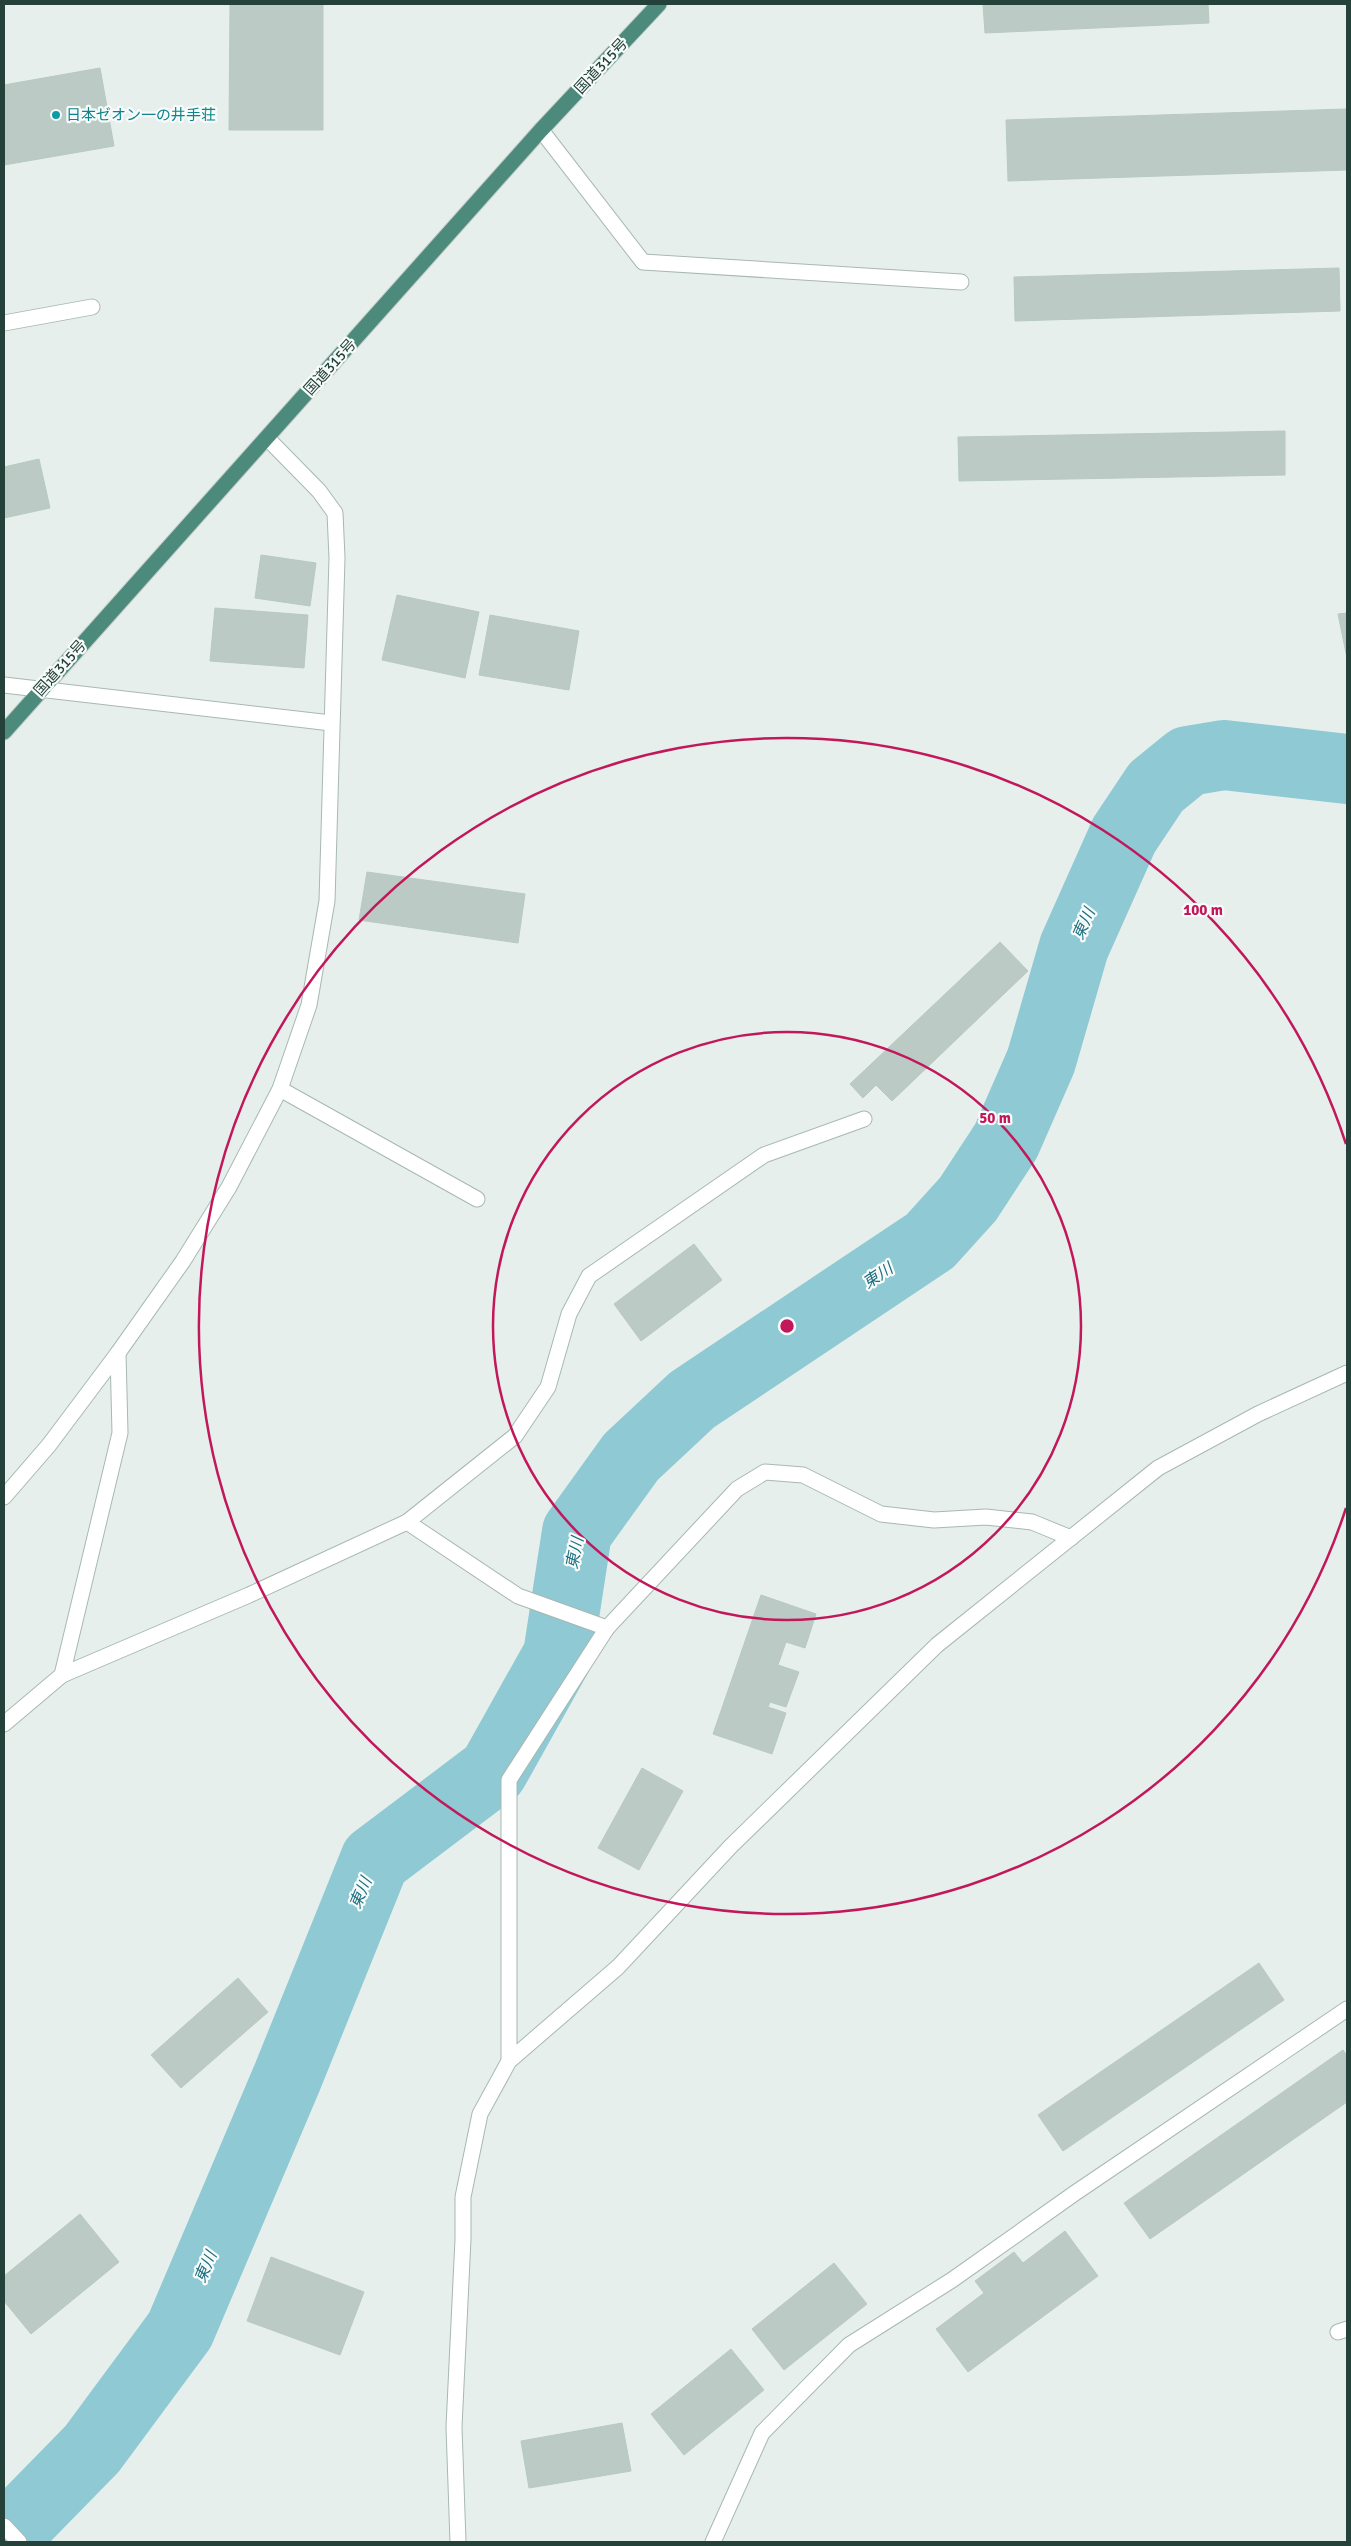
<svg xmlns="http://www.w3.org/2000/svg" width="1351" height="2546" font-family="Signika,'Noto Sans JP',sans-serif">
	<rect width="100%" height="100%" fill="#e6efeb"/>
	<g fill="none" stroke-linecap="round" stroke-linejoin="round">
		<polyline stroke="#8ec9d4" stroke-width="70" points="4,2539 92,2449 180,2330 287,2078 375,1860 493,1771 558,1655 577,1532 631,1457 692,1400 930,1241 968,1199 1006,1141 1041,1061 1074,947 1124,835 1156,787 1188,761 1224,755 1347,769"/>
	</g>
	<g fill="#bbcac4" stroke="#b8c9c2">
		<polygon points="230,4 323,4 323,130 229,130"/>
		<polygon points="983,4 1208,4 1209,23 985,33"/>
		<polygon points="100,68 114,146 4,165 4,85"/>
		<polygon points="1346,109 1347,170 1008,181 1006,120"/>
		<polygon points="1339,268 1340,311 1015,321 1014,277"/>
		<polygon points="1285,431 1285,475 959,481 958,437"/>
		<polygon points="39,459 50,508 4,518 4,467"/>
		<polygon points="261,555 316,563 310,606 255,598"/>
		<polygon points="397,595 479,612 465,678 382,660"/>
		<polygon points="215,608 308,615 304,668 210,661"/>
		<polygon points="1347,613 1347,658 1338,614"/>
		<polygon points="490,615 579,631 569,690 479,675"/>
		<polygon points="367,872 525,894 518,943 359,920"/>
		<polygon points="1000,942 1028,971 892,1101 876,1085 863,1098 850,1084"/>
		<polygon points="694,1244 722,1280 641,1341 614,1304"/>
		<polygon points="761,1595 816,1614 805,1648 786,1642 778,1665 799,1672 786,1707 770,1702 768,1707 786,1713 772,1754 713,1734"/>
		<polygon points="642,1768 683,1791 639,1870 598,1848"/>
		<polygon points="1259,1963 1284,2000 1063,2151 1038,2115"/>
		<polygon points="238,1978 268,2012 181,2088 151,2055"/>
		<polygon points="1343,2050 1347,2056 1347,2102 1150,2239 1124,2203"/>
		<polygon points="80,2214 119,2262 31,2334 4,2301 4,2276"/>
		<polygon points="1065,2231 1098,2276 968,2372 936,2329 984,2293 975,2281 1014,2252 1023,2263"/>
		<polygon points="271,2257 364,2292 340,2355 247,2321"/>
		<polygon points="834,2263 867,2304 784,2370 752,2329"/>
		<polygon points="731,2349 764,2390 684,2455 651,2414"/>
		<polygon points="622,2423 631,2471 529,2488 521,2441"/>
	</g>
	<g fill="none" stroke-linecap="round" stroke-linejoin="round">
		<g stroke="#a8b8b2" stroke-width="17">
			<g id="minor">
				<polyline points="541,130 643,262 961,282"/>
				<polyline points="4,323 92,307"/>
				<polyline points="4,685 331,723"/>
				<polyline points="280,1089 477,1199"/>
				<polyline points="4,1497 49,1445 118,1353 183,1261 229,1187 280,1089 309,1005 327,901 337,558 335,513 319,491 267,438"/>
				<polyline points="407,1522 518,1596 607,1628"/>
				<polyline points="62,1675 120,1433 118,1353"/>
				<polyline points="4,1724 62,1675 249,1595 407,1522 515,1436 548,1387 569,1314 589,1276 764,1155 864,1119"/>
				<polyline points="509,2061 509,1780 607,1628 737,1489 765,1472 803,1475 881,1514 934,1520 986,1517 1032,1522 1071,1538"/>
				<polyline points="1338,2332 1347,2329"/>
				<polyline points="4,2526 19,2542"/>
				<polyline points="458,2542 454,2427 463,2239 463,2197 480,2114 509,2061 618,1967 731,1846 937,1645 1158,1468 1258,1414 1347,1373"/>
				<polyline points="713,2542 762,2433 849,2345 952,2280 1075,2193 1347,2009"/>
			</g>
		</g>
		<g stroke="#c2cac8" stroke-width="17">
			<polyline id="trunk" points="4,732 541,130 659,4"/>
		</g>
		<use href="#minor" stroke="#fff" stroke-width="15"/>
		<use href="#trunk" stroke="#4c8a7c" stroke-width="15"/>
	</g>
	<g fill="none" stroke="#c2185b" stroke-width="2.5">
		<circle cx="787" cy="1326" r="294"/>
		<path d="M1346 1508A588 588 0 1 1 1346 1144"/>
	</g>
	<circle fill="#0f9aa8" stroke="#f7fbf9" stroke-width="2" cx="56" cy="115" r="5"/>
	<g text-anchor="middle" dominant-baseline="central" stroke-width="4.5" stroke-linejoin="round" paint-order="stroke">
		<g font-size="15" fill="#24423a" stroke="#f7fbf9">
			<text transform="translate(601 66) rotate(-47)">国道315号</text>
			<text transform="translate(330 367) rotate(-48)">国道315号</text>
			<text transform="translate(60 668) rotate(-48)">国道315号</text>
		</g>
		<g font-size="15" fill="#0d838f" stroke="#f7fbf9" text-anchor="start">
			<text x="66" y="115">日本ゼオン一の井手荘</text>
		</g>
		<g font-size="16" font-style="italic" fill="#1c6f80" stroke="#f7fbf9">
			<text transform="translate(1084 924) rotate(-66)">東川</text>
			<text transform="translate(878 1276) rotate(-34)">東川</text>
			<text transform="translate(575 1553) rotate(-79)">東川</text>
			<text transform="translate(361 1893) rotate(-67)">東川</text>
			<text transform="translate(206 2267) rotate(-67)">東川</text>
		</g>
	</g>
	<circle cx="787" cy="1326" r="8" fill="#c2185b" stroke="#f7fbf9" stroke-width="2.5"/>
	<g font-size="15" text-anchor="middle" font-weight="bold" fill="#c2185b" stroke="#f7fbf9" stroke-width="4.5" stroke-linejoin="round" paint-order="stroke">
		<text x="1203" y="915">100 m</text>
		<text x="995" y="1123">50 m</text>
	</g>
	<rect width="1351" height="2546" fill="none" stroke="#24423a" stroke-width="10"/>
</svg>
